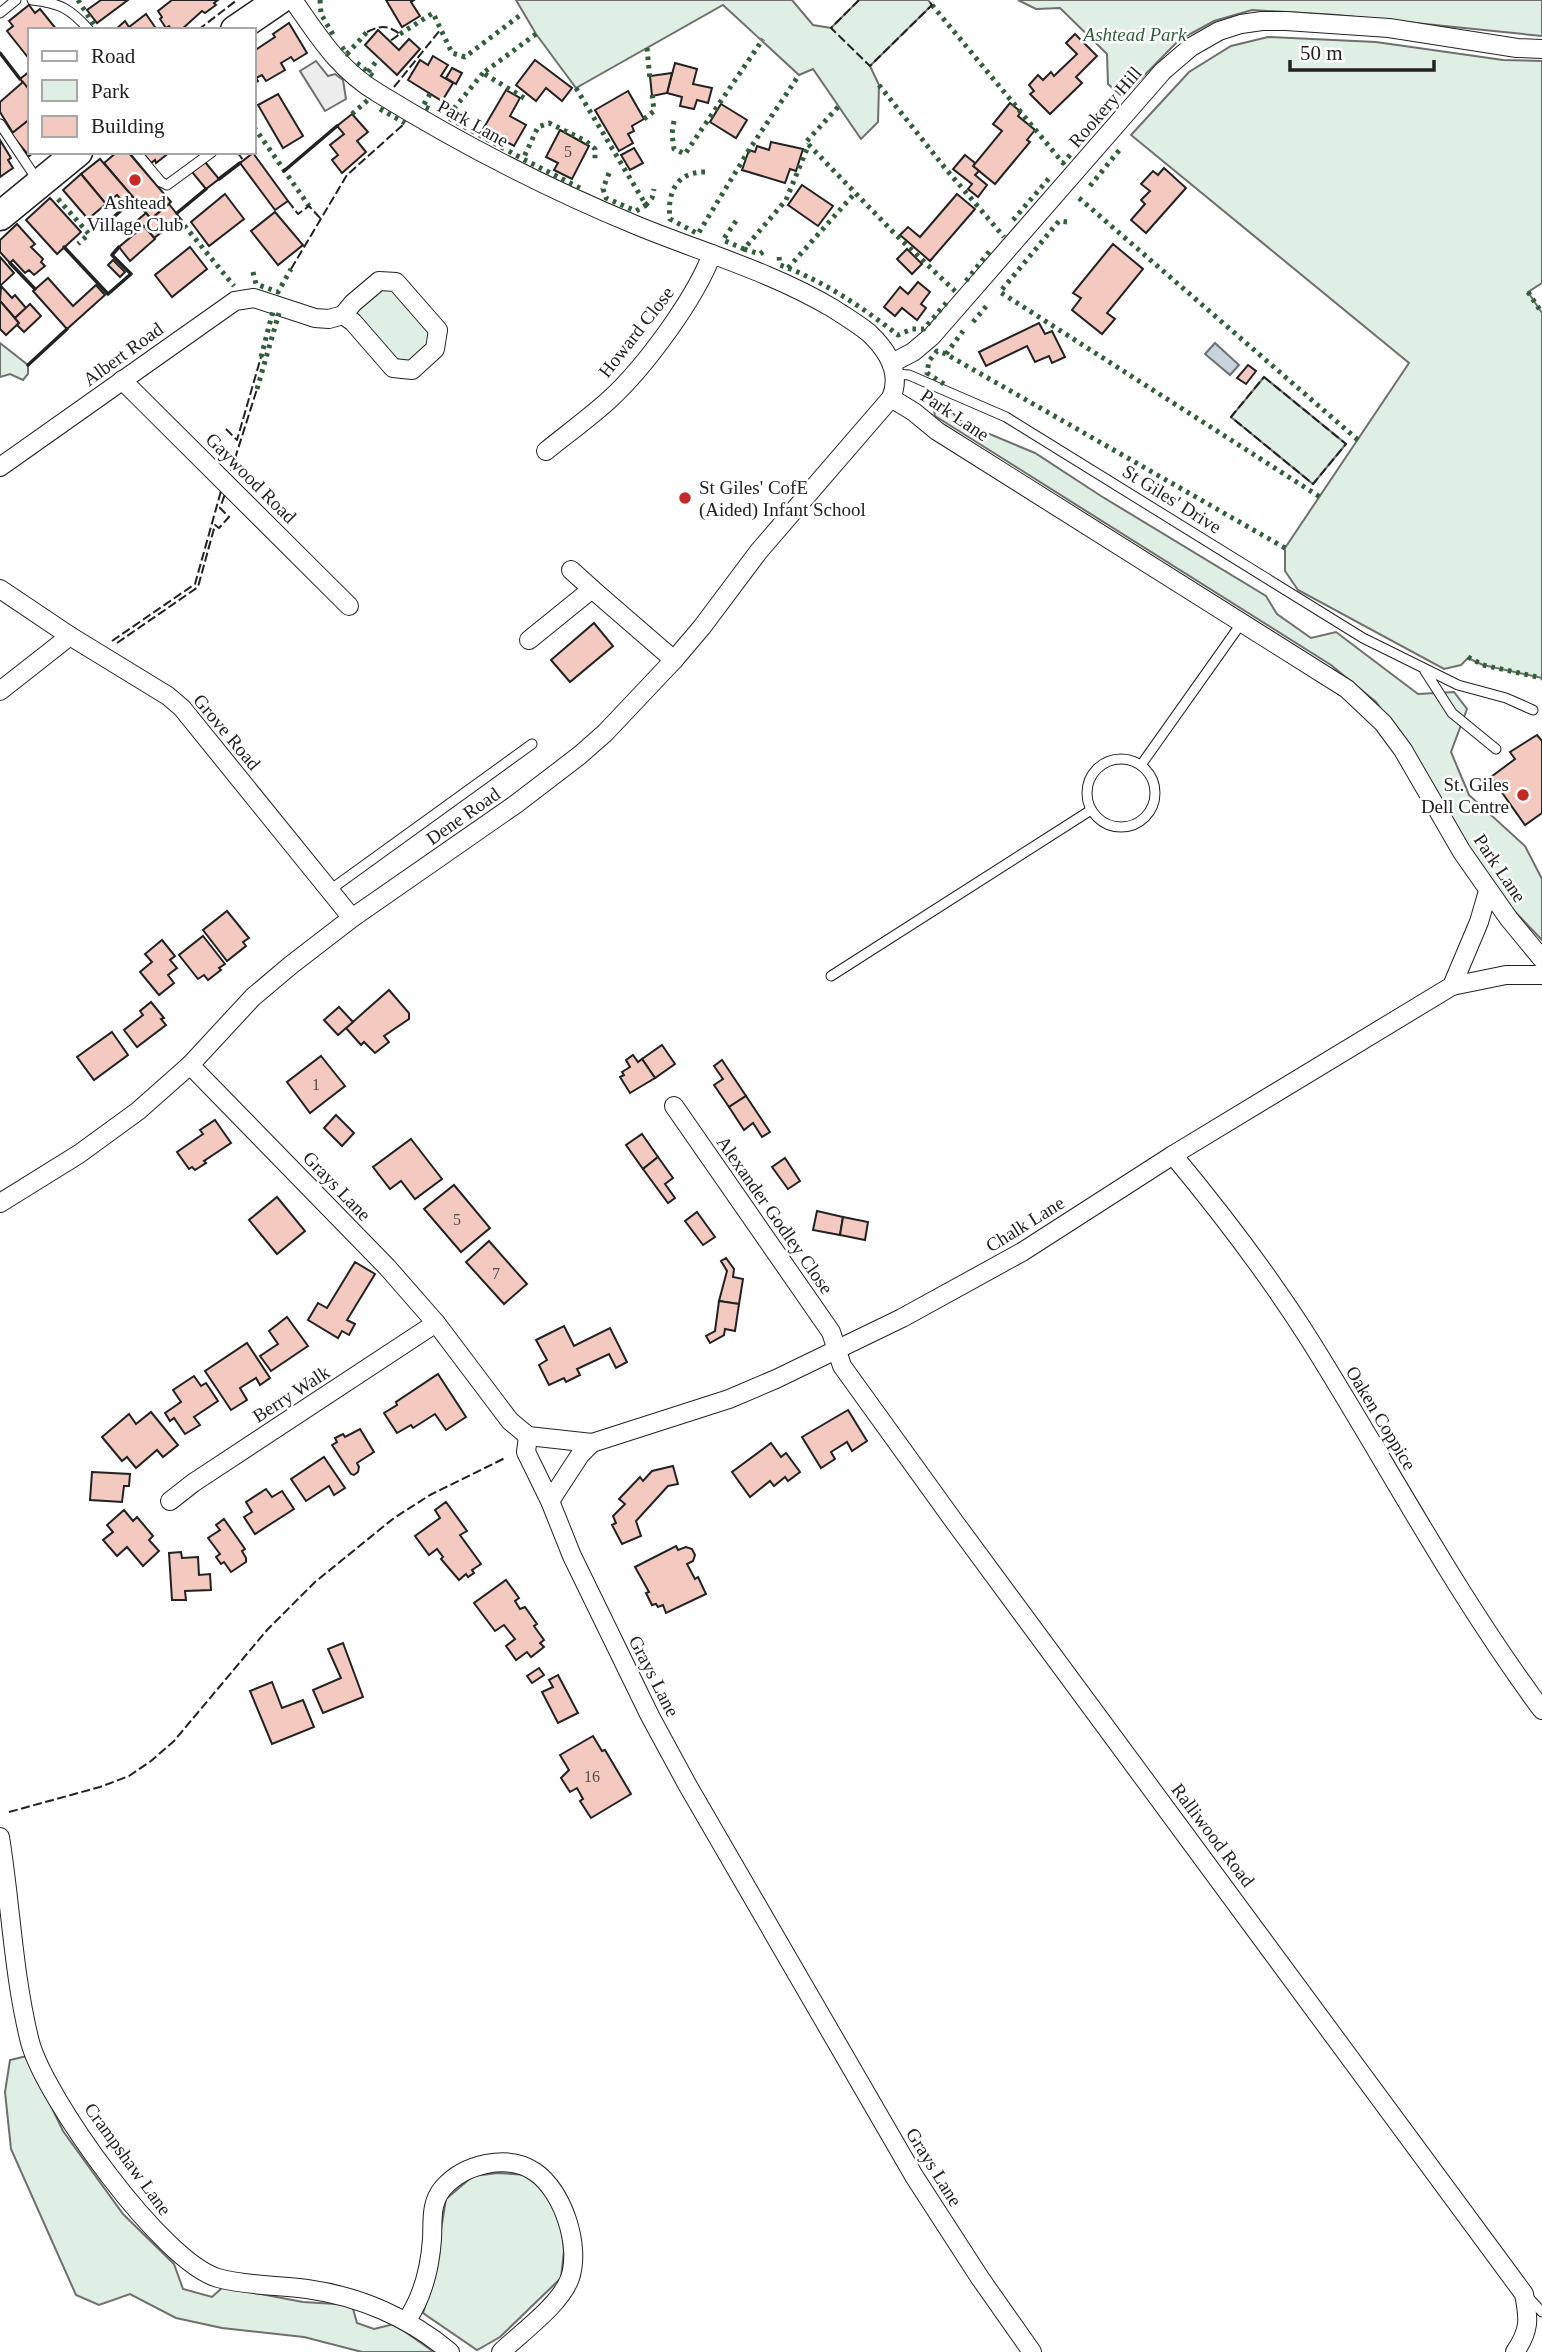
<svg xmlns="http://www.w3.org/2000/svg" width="1542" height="2352" font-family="'Times New Roman',serif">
	<rect width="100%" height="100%" fill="#fff"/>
	<g fill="#e0efe3" stroke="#6f6f6f" stroke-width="2">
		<polygon points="516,0 792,0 813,25 831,28 859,0 928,0 932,5 870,66 879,85 878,122 861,139 813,69 799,75 723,5 576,88 536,34"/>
		<polygon points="1018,0 1542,0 1542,36 1336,15 1252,10 1214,21 1179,40 1123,97 1108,84 1107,54 1060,8 1036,9"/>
		<polygon points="1268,37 1376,42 1503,60 1542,61 1542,283 1528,292 1542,313 1542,678 1483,665 1468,658 1461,665 1444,669 1298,590 1285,571 1285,548 1409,363 1131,135 1189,72 1231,46"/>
		<polygon points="378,289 393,290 429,333 427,349 411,362 395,359 355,314 355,308"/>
		<polygon points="0,343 28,365 28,374 23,380 10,374 0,377"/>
		<polygon points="1264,377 1346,444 1313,484 1231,417"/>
		<polygon points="938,399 963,423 1035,453 1101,496 1266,596 1277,614 1311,638 1336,632 1418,694 1454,692 1467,709 1451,752 1469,795 1525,846 1542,879 1542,940 1500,896 1463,842 1409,750 1376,702 1331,665 935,416 934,411"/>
		<polygon points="27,2056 63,2131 123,2214 174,2264 183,2289 212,2297 223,2287 303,2302 352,2305 357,2323 374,2329 394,2324 434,2352 362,2352 304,2337 222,2328 176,2318 130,2294 99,2305 76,2295 11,2149 5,2092 10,2060"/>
		<polygon points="498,2173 529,2175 560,2210 564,2250 561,2278 500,2337 477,2350 423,2313 432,2285 446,2199 473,2176"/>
	</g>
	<polygon fill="#ededed" stroke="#6f6f6f" stroke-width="2" points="316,61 328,76 335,74 343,80 346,99 325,111 300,71"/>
	<polygon fill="#c7d3dd" stroke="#6f6f6f" stroke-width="2" points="1215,343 1239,365 1230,375 1205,354"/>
	<g fill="#f3c9c0" stroke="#222" stroke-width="2">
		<polygon points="101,0 128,0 97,23 87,10"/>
		<polygon points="172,0 218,0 214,3 216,5 205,13 202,11 181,30 172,30 169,26 166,28 160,19 162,17 158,11"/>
		<polygon points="386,0 414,0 411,2 420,16 402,27"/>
		<polygon points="29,5 35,13 40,9 57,30 30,30 30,60 7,31 13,26 9,21"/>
		<polygon points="146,14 157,30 115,30 125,21 129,27"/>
		<polygon points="289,23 307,53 294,61 291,57 281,63 285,70 266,81 262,75 256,78 258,81 254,84 254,51 275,37 273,34"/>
		<polygon points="378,30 399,50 409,39 420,49 397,75 365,45"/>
		<polygon points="1075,34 1097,56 1076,77 1082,83 1050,114 1030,94 1034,91 1029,85 1038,75 1043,80 1051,72 1054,76 1077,54 1066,43"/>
		<polygon points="433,56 448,65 441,76 453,83 442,101 408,80 420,60 428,65"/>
		<polygon points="535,60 572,88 562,101 546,88 536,101 516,85"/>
		<polygon points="675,63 697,69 693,84 712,88 708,103 697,100 694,109 680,106 682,97 667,93"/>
		<polygon points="452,68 462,73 456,84 446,78"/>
		<polygon points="30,71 30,91 20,79"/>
		<polygon points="672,73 667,93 652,96 650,76"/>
		<polygon points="23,82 30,91 30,119 13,133 0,112 0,102"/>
		<polygon points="506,90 520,98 510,116 526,125 514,146 483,129"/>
		<polygon points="628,91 644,119 632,126 634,131 628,134 633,143 619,151 595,110"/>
		<polygon points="278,94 303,136 283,148 258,105"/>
		<polygon points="1010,103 1021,112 1018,116 1035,130 1027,140 1030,142 995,184 973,166 1002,131 993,124"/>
		<polygon points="721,104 747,120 736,138 710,122"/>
		<polygon points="352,114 368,132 357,141 366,152 342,173 332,160 338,155 330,145 344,134 337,126"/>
		<polygon points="30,119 30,152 34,152 29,156 11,134"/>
		<polygon points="560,130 589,146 572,179 554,170 558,163 546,157"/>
		<polygon points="0,140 11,158 8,160 13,168 0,177"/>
		<polygon points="771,142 803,149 796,171 790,169 785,183 742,170 749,150 755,152 757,146 769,150"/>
		<polygon points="634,148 643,163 630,170 621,155"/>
		<polygon points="117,152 128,152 171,202 151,219 104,163"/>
		<polygon points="142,152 170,152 156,163 155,160 151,163"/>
		<polygon points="253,153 288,201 275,210 240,163"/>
		<polygon points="965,155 975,163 973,166 979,171 975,175 987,185 978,197 968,189 972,184 953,169"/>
		<polygon points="100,159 133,197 125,204 117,195 106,204 81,174"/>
		<polygon points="205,162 219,179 206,189 192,172"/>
		<polygon points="1164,168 1186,188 1146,233 1131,220 1145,204 1141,200 1150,191 1141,184 1153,171 1158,175"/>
		<polygon points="81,174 106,204 88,219 63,190"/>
		<polygon points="802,185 833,206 818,226 788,205"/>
		<polygon points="225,194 244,219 209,246 191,222"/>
		<polygon points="957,194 975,209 930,261 900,235 908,227 920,237"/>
		<polygon points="50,198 81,232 57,254 26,220"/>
		<polygon points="169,204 180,218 154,238 144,226 136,233 131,226 146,213 151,219"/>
		<polygon points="275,212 303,245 278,265 251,231"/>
		<polygon points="17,224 35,244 31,247 43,259 41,262 45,266 34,275 29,270 25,273 13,260 10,263 0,252 0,240"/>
		<polygon points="144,226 155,239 130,261 119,247"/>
		<polygon points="1113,244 1143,269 1107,313 1115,319 1102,334 1072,310 1081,298 1073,293"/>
		<polygon points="190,247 207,269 172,297 155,275"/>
		<polygon points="907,249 922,264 912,274 897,259"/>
		<polygon points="0,257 14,273 0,286"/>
		<polygon points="113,260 125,272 120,277 108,265"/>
		<polygon points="48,278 73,306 96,285 105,295 67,329 33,291"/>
		<polygon points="918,282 930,292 921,304 926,308 917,320 902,308 895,316 884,307 900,287 908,294"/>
		<polygon points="1,286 12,298 15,295 26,308 15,318 0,301"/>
		<polygon points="0,301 19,323 6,335 0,329"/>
		<polygon points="30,304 41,316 24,332 17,325 19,323 15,318"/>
		<polygon points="1039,323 1045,334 1052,331 1065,357 1052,363 1049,356 1035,362 1027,346 986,366 979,352"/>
		<polygon points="1248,365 1256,371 1246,384 1237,378"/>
		<polygon points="594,623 613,646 570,682 551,660"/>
		<polygon points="1537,735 1542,741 1542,813 1525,825 1491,777 1515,759 1510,752"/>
		<polygon points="227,911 249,938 243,942 246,946 227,961 203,930"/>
		<polygon points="203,936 225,964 219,968 221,970 208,980 204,975 198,979 179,955"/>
		<polygon points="162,940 175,956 170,960 177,968 168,975 174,983 159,995 140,972 152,962 145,954"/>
		<polygon points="389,990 409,1013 409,1019 384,1036 389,1042 375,1053 364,1042 361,1045 346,1028"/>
		<polygon points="151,1002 164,1018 161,1019 166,1025 137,1047 124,1030 143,1015 140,1011"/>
		<polygon points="339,1007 353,1022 338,1035 324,1020"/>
		<polygon points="112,1032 128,1055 94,1080 77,1057"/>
		<polygon points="662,1045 675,1064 655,1078 642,1059"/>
		<polygon points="633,1055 638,1062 642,1059 655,1078 630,1093 620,1077 624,1075 622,1072 630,1067 626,1060"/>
		<polygon points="321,1056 345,1086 310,1113 287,1082"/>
		<polygon points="722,1060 746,1096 729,1107 714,1085 723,1079 714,1066"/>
		<polygon points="746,1096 770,1132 762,1137 753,1123 744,1130 729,1107"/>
		<polygon points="336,1115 354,1133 342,1146 324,1128"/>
		<polygon points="215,1120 231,1143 204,1161 206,1163 195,1170 192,1167 189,1169 177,1152 203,1134 200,1130"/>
		<polygon points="642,1134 658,1157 643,1169 626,1145"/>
		<polygon points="411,1139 442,1179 415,1199 401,1181 390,1189 373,1167"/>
		<polygon points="658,1157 673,1178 665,1184 675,1198 668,1203 643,1169"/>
		<polygon points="785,1158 800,1181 788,1189 772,1167"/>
		<polygon points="454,1185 490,1228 461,1252 424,1209"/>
		<polygon points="277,1197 305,1231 277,1254 249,1220"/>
		<polygon points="817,1211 843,1217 840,1235 813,1230"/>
		<polygon points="697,1212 715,1237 703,1245 685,1221"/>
		<polygon points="843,1217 868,1222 865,1240 840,1235"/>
		<polygon points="489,1241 527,1284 504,1304 466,1262"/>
		<polygon points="726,1258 734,1269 733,1277 743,1279 739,1304 719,1301 727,1271 721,1261"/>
		<polygon points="355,1262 375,1274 347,1320 355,1324 349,1335 342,1331 338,1338 308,1320 318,1303 327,1308"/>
		<polygon points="719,1301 739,1304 735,1331 725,1329 724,1335 710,1343 706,1336 715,1331"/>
		<polygon points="287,1317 308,1346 271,1371 260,1356 278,1344 269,1331"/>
		<polygon points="564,1326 574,1346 610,1328 627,1362 616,1368 609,1354 577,1369 580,1375 566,1382 564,1378 549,1385 539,1365 547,1360 536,1340"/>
		<polygon points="247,1343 270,1378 260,1385 256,1378 240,1388 247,1400 231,1410 205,1371"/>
		<polygon points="438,1374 466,1417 446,1430 435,1414 413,1428 411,1425 397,1433 384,1413 397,1405 396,1402"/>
		<polygon points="194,1376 201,1386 206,1383 218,1401 194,1417 200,1425 185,1434 174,1418 170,1421 165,1413 181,1402 173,1390"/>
		<polygon points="848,1410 867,1441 852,1451 847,1442 831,1452 835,1459 821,1468 802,1437"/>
		<polygon points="151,1412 178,1445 163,1457 157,1450 136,1468 127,1457 122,1461 102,1437 129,1414 136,1424"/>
		<polygon points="360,1429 374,1452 357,1463 359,1467 358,1472 354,1475 351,1474 332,1445 337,1442 335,1438 343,1434 345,1437"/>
		<polygon points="771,1443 781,1457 786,1453 800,1472 788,1481 785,1477 774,1486 770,1481 750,1497 732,1472"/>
		<polygon points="324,1457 345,1488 334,1495 329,1486 306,1501 291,1479"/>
		<polygon points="673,1466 678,1484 668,1486 636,1521 641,1536 622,1544 612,1525 616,1523 613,1516 625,1504 619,1499 640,1477 643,1481 652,1471"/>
		<polygon points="92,1472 130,1474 129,1486 124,1486 122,1502 90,1500"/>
		<polygon points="266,1489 272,1497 282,1491 294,1509 255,1534 244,1517 252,1512 246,1502"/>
		<polygon points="446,1502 467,1531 460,1535 481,1564 472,1570 474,1573 468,1577 466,1574 459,1580 441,1559 443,1557 437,1549 429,1555 415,1536 440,1518 435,1510"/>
		<polygon points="124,1510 133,1521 137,1517 153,1536 149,1540 159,1551 143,1566 127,1547 117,1556 103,1540 113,1532 107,1525"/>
		<polygon points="224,1519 245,1549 242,1551 246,1558 246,1562 231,1572 224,1562 221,1564 216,1557 220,1554 208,1538 220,1530 216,1525"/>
		<polygon points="676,1546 678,1550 686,1547 692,1549 695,1555 693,1561 687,1564 695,1579 698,1577 706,1594 666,1613 663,1605 658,1607 656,1604 652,1605 646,1593 649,1592 635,1567"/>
		<polygon points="181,1552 182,1558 198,1557 199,1575 210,1574 211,1590 185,1591 186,1600 172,1600 169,1553"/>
		<polygon points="506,1580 519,1598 515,1601 520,1609 525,1607 537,1624 534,1626 544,1640 540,1643 544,1647 531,1657 527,1652 516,1660 506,1646 515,1639 504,1625 495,1631 474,1603"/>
		<polygon points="343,1643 363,1697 323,1713 313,1690 341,1678 328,1649"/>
		<polygon points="539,1668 544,1675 532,1683 527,1676"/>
		<polygon points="558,1675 578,1713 558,1723 542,1692 553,1687 549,1680"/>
		<polygon points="272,1682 282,1708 303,1700 314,1727 272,1744 250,1691"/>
		<polygon points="593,1736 602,1751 605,1750 631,1794 591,1818 580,1801 583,1799 577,1788 570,1792 561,1778 569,1770 560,1755"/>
	</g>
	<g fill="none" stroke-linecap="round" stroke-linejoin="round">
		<g stroke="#222" stroke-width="11">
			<g id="service">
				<path d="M32 0C60 3 71 9 89 30"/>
				<polyline points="0,13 16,0"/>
				<polyline points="0,124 38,181"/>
				<polyline points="136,152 161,182 167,185 212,152"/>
				<polyline points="896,374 909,375 1006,417 1363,638 1458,685 1506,698 1533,710"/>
				<polyline points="1425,671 1452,713 1496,749"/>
				<circle cx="1121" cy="793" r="34"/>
				<polyline points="1141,765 1243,621"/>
				<polyline points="330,890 532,744"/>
				<polyline points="831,976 1091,810"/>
				<polyline points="1528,2297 1542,2312"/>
			</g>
		</g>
		<g stroke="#222" stroke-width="20">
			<g id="minor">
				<polyline points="892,363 913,352 932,336 1163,71 1191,47 1219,31 1241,24 1262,21 1286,21 1389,28 1517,48 1542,49"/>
				<polyline points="122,380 349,606"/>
				<polyline points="891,398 914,412 937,431 1347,689 1383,723 1403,750 1462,852 1509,919 1542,959"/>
				<path d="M546 451C567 434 589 418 609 400 645 367 695 299 712 254"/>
				<polyline points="0,467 235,301 254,298 315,318 329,319 343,315 353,303 379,281 396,282 438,330 435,349 412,370 393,368 353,322 343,315"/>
				<polyline points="571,570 592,589"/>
				<polyline points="0,589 70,636 168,696 182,708 352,918"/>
				<polyline points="529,640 592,589 674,660"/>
				<polyline points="0,691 70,636"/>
				<polyline points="1452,986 1506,975 1542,975"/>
				<polyline points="190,1065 387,1267 436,1323 510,1421 528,1436"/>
				<path d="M674 1106 831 1332 842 1366 956 1524 1524 2294C1529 2319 1530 2330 1515 2352"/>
				<path d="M1173 1155C1222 1214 1270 1277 1311 1342 1388 1465 1455 1593 1542 1710"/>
				<path d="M0 1203 79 1154 138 1111 190 1065 253 997 291 965 352 918 516 804 580 755 605 733 674 660 702 627 759 551 891 398C902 373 888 351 869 333 858 324 846 317 834 309 772 272 704 253 638 226 548 189 461 144 378 93 338 69 319 37 293 0"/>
				<polyline points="528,1436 592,1443 729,1399 776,1379 902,1318 1022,1252 1173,1155 1452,986 1479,922 1488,891"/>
				<polyline points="528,1436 526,1452 550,1501 572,1556 650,1716 688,1786 914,2176 980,2278 1032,2352"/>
				<polyline points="170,1501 193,1483 436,1323"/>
				<polyline points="550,1501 580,1455 592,1443"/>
				<path d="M0 1837C11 1905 13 1974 30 2042 45 2098 162 2262 218 2278 247 2286 277 2285 307 2289 359 2296 410 2318 450 2352"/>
				<path d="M407 2320C423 2296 430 2268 432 2239 433 2222 430 2203 443 2188 464 2164 508 2153 535 2172 563 2191 581 2246 570 2278 561 2304 522 2332 501 2352"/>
			</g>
		</g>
		<g stroke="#222" stroke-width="31">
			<g id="trunk">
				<polyline points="235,30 279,0"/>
				<polyline points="0,216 78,152"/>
			</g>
		</g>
		<use href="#service" stroke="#fff" stroke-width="9"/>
		<use href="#minor" stroke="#fff" stroke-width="18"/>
		<use href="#trunk" stroke="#fff" stroke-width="28"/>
		<g stroke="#2f5e38" stroke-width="5" stroke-dasharray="3.5 5" stroke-linecap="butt">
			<polyline points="78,0 94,25"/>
			<polyline points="320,0 321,14 335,38"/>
			<polyline points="932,5 1063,163 1071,154"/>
			<polyline points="400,34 433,13 452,53 465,57 523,13"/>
			<polyline points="342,47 347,54 367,32"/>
			<polyline points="647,48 650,80"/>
			<polyline points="357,63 374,77"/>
			<polyline points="368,72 379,58"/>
			<polyline points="483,73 447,117 523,159"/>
			<polyline points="879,85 945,168 1004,237"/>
			<polyline points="576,88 646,205 652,198 654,189"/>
			<polyline points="430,94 423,106 432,110"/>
			<polyline points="524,98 483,73 536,34"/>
			<polyline points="254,101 254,105"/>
			<polyline points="838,107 806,142 896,235 956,292"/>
			<polyline points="380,109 405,123"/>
			<polyline points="352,114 369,99"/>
			<polyline points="644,119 654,111 652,93"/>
			<polyline points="674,121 672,134 674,149 685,154 763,39"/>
			<polyline points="254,127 309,206"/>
			<path d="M705 172C676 172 667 193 670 219L698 234 749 150 799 75"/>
			<polyline points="609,173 603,189 606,198 636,211 646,205"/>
			<polyline points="1090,186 1121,148"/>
			<polyline points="580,188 523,159 538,127 549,123 586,141 595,149 595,161"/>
			<polyline points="1079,198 1358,440"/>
			<polyline points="58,199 89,234 78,244"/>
			<polyline points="179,219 234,286"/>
			<polyline points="1013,220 1051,176"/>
			<polyline points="736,221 723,240 744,249 786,200 809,144"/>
			<polyline points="1067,222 1059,221 1000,292 1320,497"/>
			<polyline points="744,249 760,254 767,249"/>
			<path d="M779 257 780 265C822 280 862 307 898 335L912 329H924L947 302"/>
			<polyline points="788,268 855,193"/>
			<polyline points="253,272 256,284 278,292 291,269"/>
			<polyline points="966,281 992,248"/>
			<polyline points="1528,292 1542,313"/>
			<polyline points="973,322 988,304"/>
			<polyline points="946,354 963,331"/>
			<polyline points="261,357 273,311"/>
			<polyline points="944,384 927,373 929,361 937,351 946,354 1285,548"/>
			<polyline points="257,389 279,313"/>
			<polyline points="1468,657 1483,665 1542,678"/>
		</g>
		<g stroke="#222" stroke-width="2" stroke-dasharray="9 3.5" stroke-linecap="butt">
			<polyline points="859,0 831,28 870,66 932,5 928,0"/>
			<polyline points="198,30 237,0"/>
			<path d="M367 32C381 25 387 25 400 34L390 41"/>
			<polyline points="394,87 441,29"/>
			<polyline points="237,152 243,160"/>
			<polyline points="288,201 298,214 309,206 321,219"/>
			<polyline points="291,269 347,175 405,123"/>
			<polygon points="1264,377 1346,444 1313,484 1231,417"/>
			<polyline points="226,429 237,440 261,357"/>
			<polyline points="231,471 257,389"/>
			<polyline points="112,641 195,584 221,491"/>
			<polyline points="117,643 198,587 215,525 219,528 229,517 220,508 225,494"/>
			<polyline points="9,1812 100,1787 129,1776 151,1761 174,1741 267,1630 315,1582 394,1518 430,1495 505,1458"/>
		</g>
		<g stroke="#222" stroke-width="3.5">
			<polyline points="0,53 20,79"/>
			<polyline points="284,171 337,126"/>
			<polyline points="219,179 240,163"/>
			<polyline points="177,213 206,189"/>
			<polyline points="108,222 134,199"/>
			<polyline points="64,247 108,294 131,274 112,255 119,247"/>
			<polyline points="10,263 35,289"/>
			<polyline points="28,365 67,329"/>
		</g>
	</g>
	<g fill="#c62828" stroke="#fff" stroke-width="2.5">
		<circle cx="135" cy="180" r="7"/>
		<circle cx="685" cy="498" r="7"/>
		<circle cx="1523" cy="795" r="7"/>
	</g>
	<g text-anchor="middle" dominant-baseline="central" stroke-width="5" stroke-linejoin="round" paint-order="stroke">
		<g font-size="16" fill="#564c4a">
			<text x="568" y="151">5</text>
			<text x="316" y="1084">1</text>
			<text x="457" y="1219">5</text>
			<text x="496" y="1273">7</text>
			<text x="592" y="1776">16</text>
		</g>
		<g font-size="19" font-style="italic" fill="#2f5e38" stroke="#fff">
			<text x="1135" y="34">Ashtead Park</text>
		</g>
		<g font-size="19" fill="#222" stroke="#fff">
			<text transform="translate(1105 107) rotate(-49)">Rookery Hill</text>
			<text transform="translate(473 123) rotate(29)">Park Lane</text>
			<text transform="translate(636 332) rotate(-52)">Howard Close</text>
			<text transform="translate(123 354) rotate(-36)">Albert Road</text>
			<text transform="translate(955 415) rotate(34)">Park Lane</text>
			<text transform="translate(251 478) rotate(45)">Gaywood Road</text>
			<text transform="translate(1172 499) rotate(32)">St Giles' Drive</text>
			<text transform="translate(227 732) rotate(50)">Grove Road</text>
			<text transform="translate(463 816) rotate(-35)">Dene Road</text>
			<text transform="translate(1500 868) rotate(56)">Park Lane</text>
			<text transform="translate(337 1186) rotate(46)">Grays Lane</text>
			<text transform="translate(775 1215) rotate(55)">Alexander Godley Close</text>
			<text transform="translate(1025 1224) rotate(-32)">Chalk Lane</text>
			<text transform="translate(291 1394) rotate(-33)">Berry Walk</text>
			<text transform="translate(1381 1418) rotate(59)">Oaken Coppice</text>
			<text transform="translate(654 1676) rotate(63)">Grays Lane</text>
			<text transform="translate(1213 1835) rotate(53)">Ralliwood Road</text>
			<text transform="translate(128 2159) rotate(54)">Crampshaw Lane</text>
			<text transform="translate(934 2167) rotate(58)">Grays Lane</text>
		</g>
		<g font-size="19" fill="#222" stroke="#fff">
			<text x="135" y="202">Ashtead<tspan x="135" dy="22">Village Club</tspan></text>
			<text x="699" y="487" text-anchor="start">St Giles' CofE<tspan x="699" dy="22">(Aided) Infant School</tspan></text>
			<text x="1509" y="784" text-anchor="end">St. Giles<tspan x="1509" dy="22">Dell Centre</tspan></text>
		</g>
	</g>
	<rect x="28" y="28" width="228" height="126" fill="#ffffff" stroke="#a7a7a7" stroke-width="2"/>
	<rect x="42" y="51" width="35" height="10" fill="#ffffff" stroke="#a7a7a7" stroke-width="2"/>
	<text x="91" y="63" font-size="21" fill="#222222">Road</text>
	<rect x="42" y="80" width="35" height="21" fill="#e0efe3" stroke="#a7a7a7" stroke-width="2"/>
	<text x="91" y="98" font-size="21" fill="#222222">Park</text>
	<rect x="42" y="116" width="35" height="21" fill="#f3c9c0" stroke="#a7a7a7" stroke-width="2"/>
	<text x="91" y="133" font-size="21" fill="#222222">Building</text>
	<path d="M1290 60v10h144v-10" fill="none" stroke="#222222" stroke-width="3.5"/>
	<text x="1300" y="60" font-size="21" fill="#222222" stroke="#ffffff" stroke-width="5" paint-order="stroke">50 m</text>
</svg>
